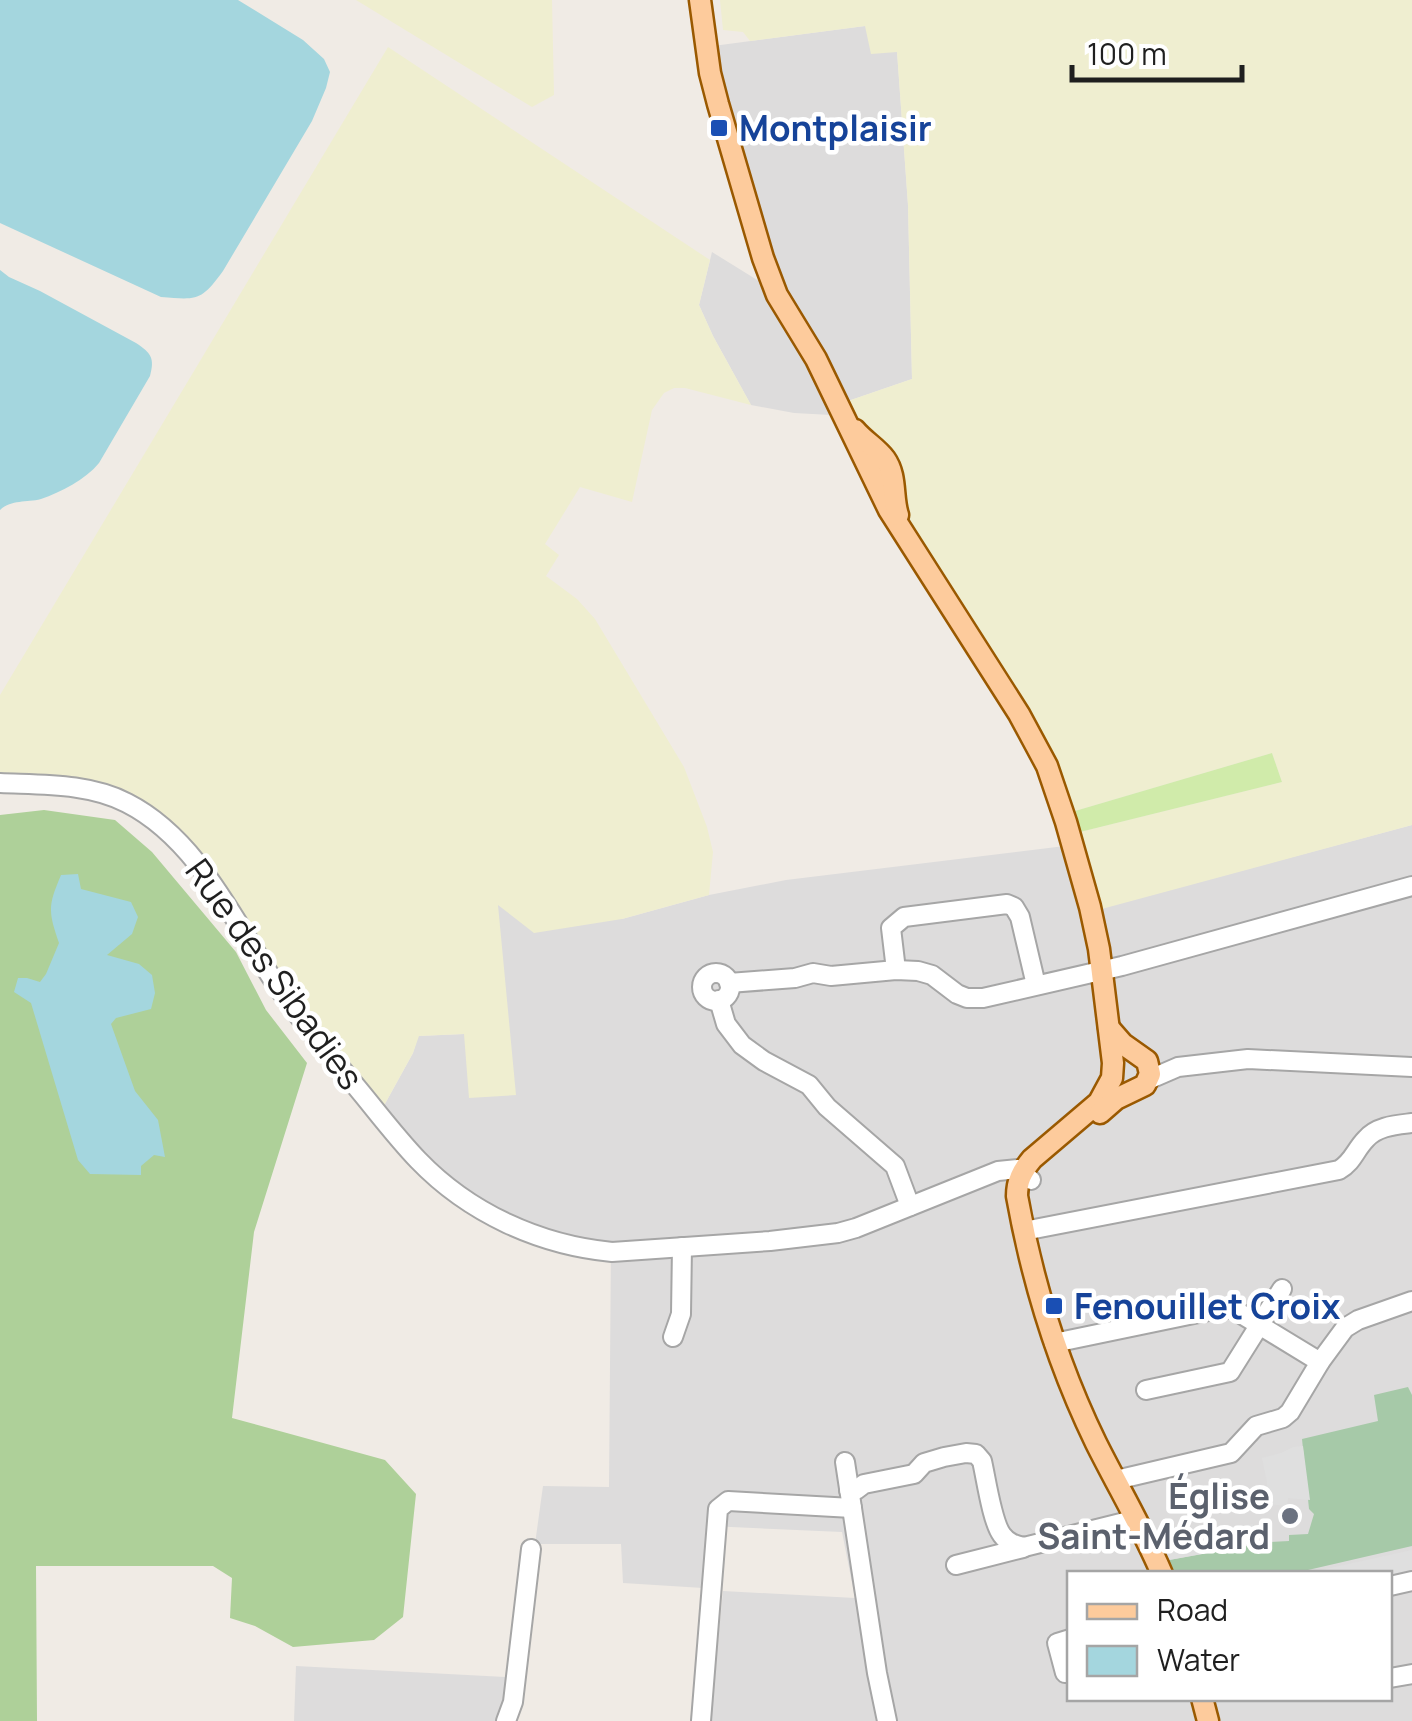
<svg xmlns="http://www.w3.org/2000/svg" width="1412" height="1721" font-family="Manrope,sans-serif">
	<rect width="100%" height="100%" fill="#f0ebe5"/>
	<g fill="#dddcdc" fill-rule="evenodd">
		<polygon points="865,26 897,51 908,205 912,379 848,401 831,415 794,413 751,405 713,336 699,305 712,252 762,283 781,276 724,98 713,46"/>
		<path d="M1412 825V1721H690L700 1641H718L723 1591 855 1598 842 1532 709 1526 703 1588 623 1583 621 1544H535L543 1486 609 1487 611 1244 564 1237 493 1211 446 1179 381 1111 413 1053 418 1036 464 1034 498 904 622 919 709 895 786 880 1081 844 1099 909ZM1070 1574H1390V1698H1070Z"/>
		<polygon points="296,1666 525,1678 514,1721 294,1721"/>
	</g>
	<g fill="#efeed0">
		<polygon points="356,0 552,0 554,95 532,107"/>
		<polygon points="720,0 1412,0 1412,825 1098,910 1081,844 1080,832 1282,782 1272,753 1075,811 1056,760 921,542 904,507 903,477 892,455 862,423 848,401 912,379 908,205 897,52 871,54 865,26 750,41 743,32 723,30"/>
		<polygon points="388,47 710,260 699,305 713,336 751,405 685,388 674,388 664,393 652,410 632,502 580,487 545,544 559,555 546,576 577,599 595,619 684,767 707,827 713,852 709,895 622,919 534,933 498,905 516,1095 469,1098 464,1034 419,1036 413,1053 381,1111 148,811 0,779 0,695"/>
	</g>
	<polygon fill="#d0ebaa" points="1272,753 1282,782 1080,832 1075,811"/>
	<polygon fill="#aed099" points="44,810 115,820 152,852 236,952 266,1010 307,1063 254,1232 232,1418 385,1460 416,1494 403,1617 374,1640 293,1647 255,1626 230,1618 232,1578 213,1566 36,1566 37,1721 0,1721 0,815"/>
	<polygon fill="#a6c9a8" points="1408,1387 1412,1395 1412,1546 1295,1573 1170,1573 1166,1564 1169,1560 1269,1542 1289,1541 1289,1535 1308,1534 1314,1514 1309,1509 1302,1439 1378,1421 1374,1395"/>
	<g fill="#dfdfdf">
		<polygon points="1303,1446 1310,1500 1288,1498 1287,1506 1267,1504 1267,1482 1262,1458 1281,1453 1293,1447"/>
		<polygon points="1253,1524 1257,1544 1169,1560 1164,1541"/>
		<polygon points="1412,1550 1412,1574 1390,1578 1390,1574 1303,1574"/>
	</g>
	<g fill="#a4d6de">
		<path d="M0 0H238L303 40 324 59 330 72 326 88 312 121 223 271C201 301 198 300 161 297L0 223Z"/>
		<path d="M0 270 9 277 40 291 136 343C151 353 155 358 150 376L99 463C85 480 61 492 41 499 26 503 12 499 0 510Z"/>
		<path d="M78 874 81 889 131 902 138 917 132 934 107 955 139 964 152 975 155 993 151 1009 116 1018 111 1024 135 1091 158 1120 165 1157 154 1155 141 1166V1175L90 1174 78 1160 31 1003 14 992 18 978H27L40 982 46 974 59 943C48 911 48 906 61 875Z"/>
	</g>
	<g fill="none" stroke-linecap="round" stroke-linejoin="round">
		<g stroke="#a6a6a6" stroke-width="22">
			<g id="minor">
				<path d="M0 783C41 785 89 783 127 803 192 836 229 910 266 969 292 1010 323 1047 354 1084 375 1109 395 1136 418 1160 469 1213 539 1245 612 1252L770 1241 838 1233 856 1228 998 1171 1018 1169 1031 1180"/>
				<polyline points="896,970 891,928 904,917 1007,904 1014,907 1020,917 1036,985"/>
				<circle cx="716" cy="987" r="14"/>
				<polyline points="729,983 795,978 813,973 831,976 896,970 918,971 932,975 957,994 967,998 983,998 1122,966 1412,886"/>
				<polyline points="719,1000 726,1024 742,1045 764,1061 809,1085 827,1107 895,1166 910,1206"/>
				<polyline points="1148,1080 1178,1067 1248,1059 1412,1067"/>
				<path d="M1024 1231 1339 1170C1353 1162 1355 1150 1366 1139 1377 1126 1396 1125 1412 1123"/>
				<polyline points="673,1337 681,1314 682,1247"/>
				<polyline points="1054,1343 1218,1309 1233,1309 1320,1362 1290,1412 1283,1418 1256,1426 1231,1453 1116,1480"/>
				<polyline points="1320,1362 1345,1328 1358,1320 1412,1301"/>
				<polyline points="1146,1390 1230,1372 1282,1289"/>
				<polyline points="845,1462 877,1673 887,1721"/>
				<path d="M849 1490H856L864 1484 914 1474 924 1463 944 1457 966 1453 976 1454 982 1461C986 1478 992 1522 1002 1535 1008 1543 1015 1545 1024 1547L1125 1522 1135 1518"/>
				<polyline points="956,1565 1023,1548"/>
				<polyline points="1390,1586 1412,1581"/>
				<polyline points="1070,1639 1057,1643 1065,1673 1070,1672"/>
				<polyline points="1390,1678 1412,1674"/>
				<polyline points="506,1721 513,1702 531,1549"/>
				<polyline points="701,1721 718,1509 728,1501 852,1508"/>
			</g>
		</g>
		<g stroke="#9a5900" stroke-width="25">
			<g id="major">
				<path d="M700 0 710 73 718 104 763 258 777 295 816 359 889 510 1019 714 1047 766 1066 822 1090 907 1099 949 1113 1063 1112 1078 1099 1102 1032 1159C1022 1171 1017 1181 1017 1196 1032 1280 1059 1367 1096 1443 1118 1487 1143 1529 1162 1574"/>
				<path d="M855 430C864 441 877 448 885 459 897 476 892 497 898 515"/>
				<polyline points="1100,1113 1116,1099 1145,1085 1150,1074 1147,1061 1123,1044 1109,1028"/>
				<polyline points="1202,1698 1208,1721"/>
			</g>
		</g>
		<use href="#minor" stroke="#fff" stroke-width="18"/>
		<use href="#major" stroke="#fdcb9c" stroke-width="20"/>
	</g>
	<g fill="#1a4fb4" stroke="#fff" stroke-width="4">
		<rect x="709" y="118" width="20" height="20" rx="5"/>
		<rect x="1044" y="1296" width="20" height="20" rx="5"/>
	</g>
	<circle fill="#6b7280" stroke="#fff" stroke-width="4" cx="1290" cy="1516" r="10"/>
	<g text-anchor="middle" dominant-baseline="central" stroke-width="9" stroke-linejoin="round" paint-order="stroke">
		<g font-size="35" font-weight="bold" fill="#164399" stroke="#fff" text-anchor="start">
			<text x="739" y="128">Montplaisir</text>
			<text x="1074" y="1306">Fenouillet Croix</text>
		</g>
		<g font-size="35" fill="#1f1f1f" stroke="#fff">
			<text transform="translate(275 974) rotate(54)">Rue des Sibadies</text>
		</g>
		<g font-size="35" font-weight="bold" fill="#5b616d" stroke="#fff" text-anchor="end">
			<text x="1270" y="1496">Église<tspan x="1270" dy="40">Saint-Médard</tspan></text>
		</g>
	</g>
	<rect x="1067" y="1571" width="325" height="130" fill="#ffffff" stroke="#a5a5a5" stroke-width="2.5"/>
	<rect x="1087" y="1604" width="50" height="15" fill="#fdcb9c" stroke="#a5a5a5" stroke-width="2.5"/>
	<text x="1157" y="1621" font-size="30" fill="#1f1f1f">Road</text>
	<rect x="1087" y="1646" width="50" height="30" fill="#a4d6de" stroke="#a5a5a5" stroke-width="2.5"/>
	<text x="1157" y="1671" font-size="30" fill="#1f1f1f">Water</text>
	<path d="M1072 65v15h170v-15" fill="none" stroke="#1f1f1f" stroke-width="5"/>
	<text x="1087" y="65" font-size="30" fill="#1f1f1f" stroke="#ffffff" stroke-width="8" paint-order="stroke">100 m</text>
</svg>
